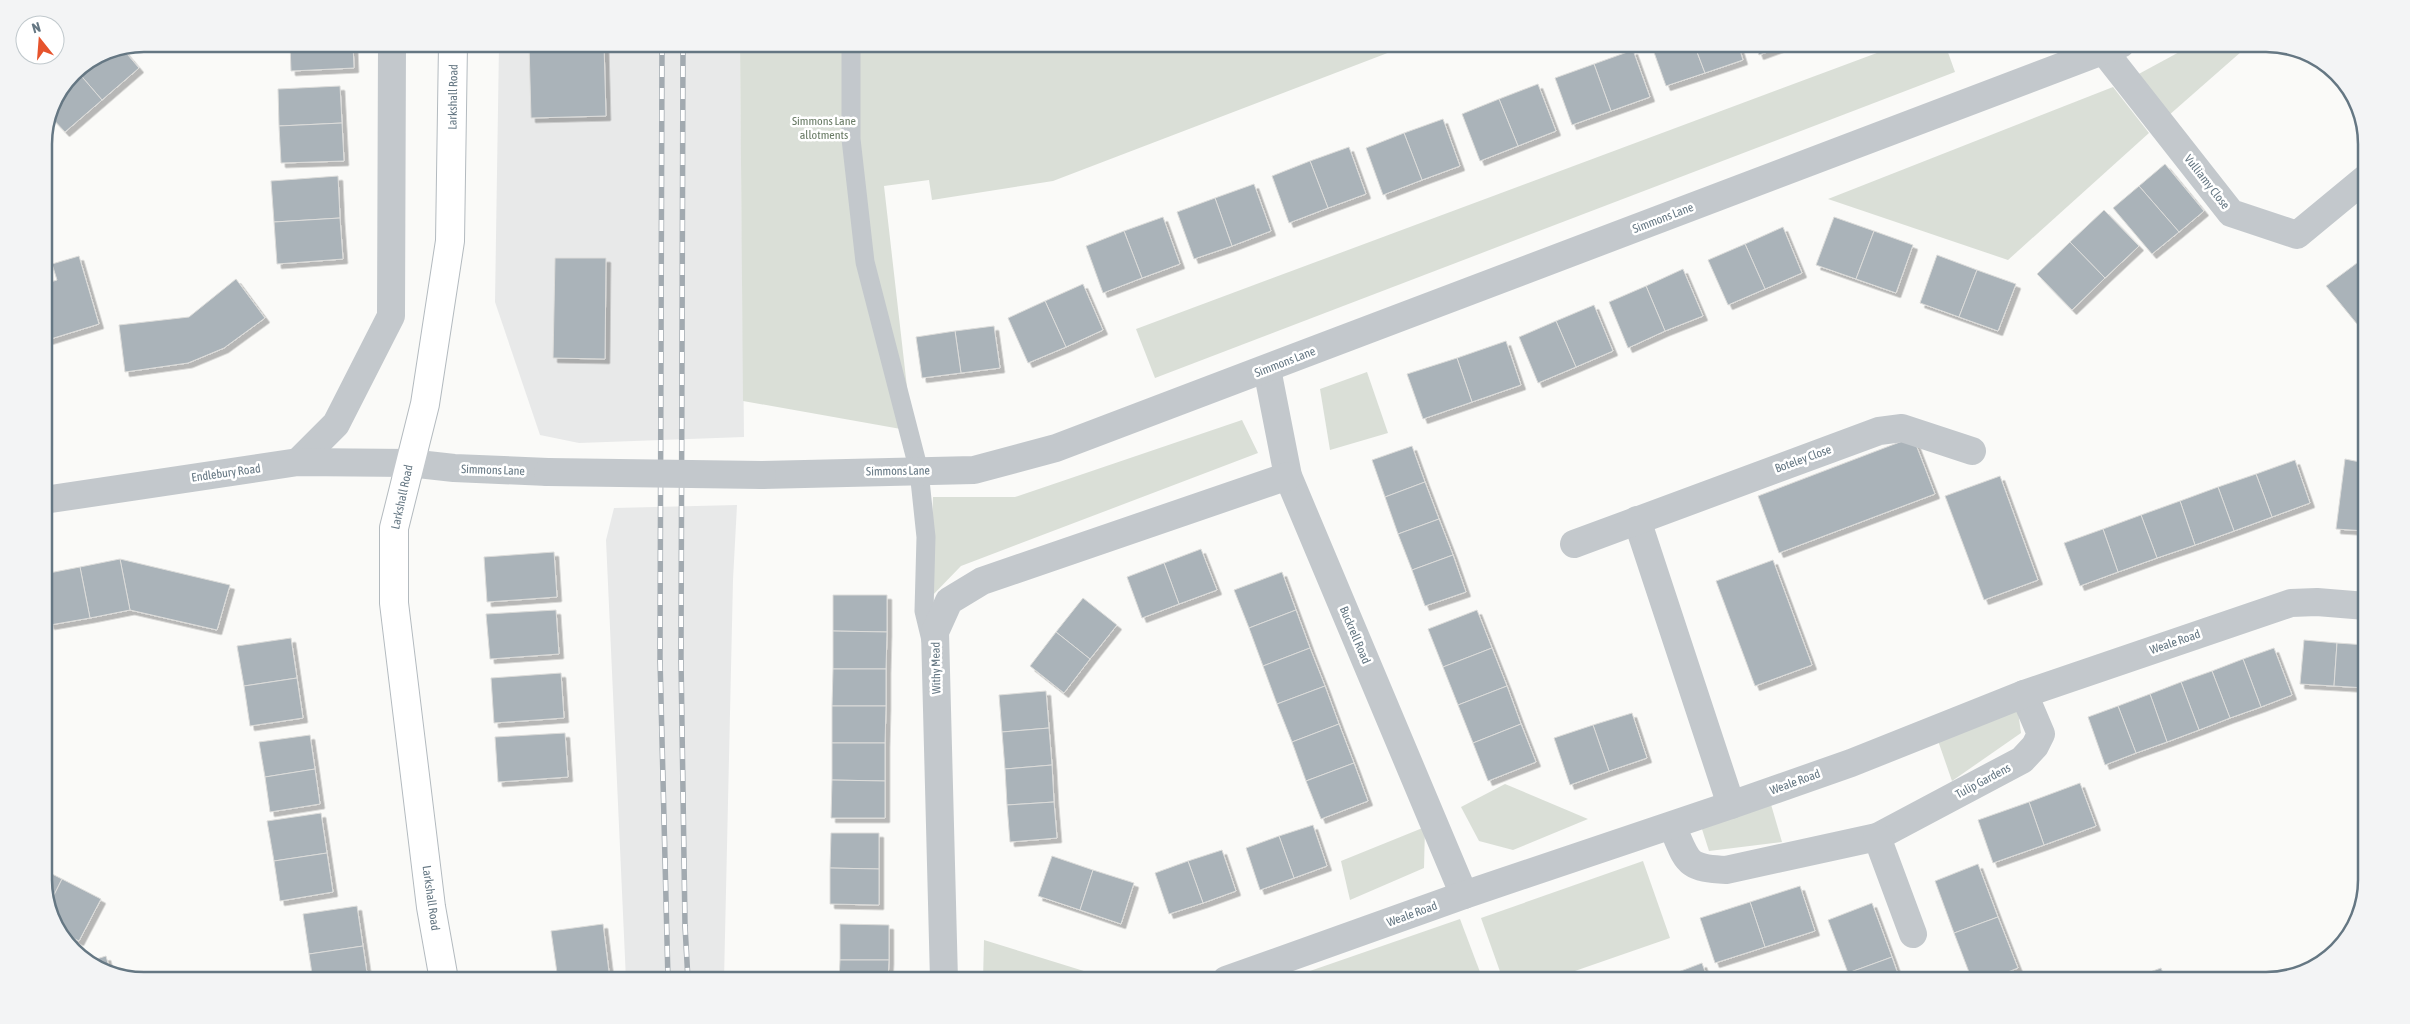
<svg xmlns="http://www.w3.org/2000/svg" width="2410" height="1024" font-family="'Asap Condensed',sans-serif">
	<defs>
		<filter id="shadow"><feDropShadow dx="4.5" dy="4.5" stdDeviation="0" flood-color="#0004"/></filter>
	</defs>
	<rect width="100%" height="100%" fill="#fafaf8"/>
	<g fill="#e8e9e9">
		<polygon points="499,44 740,44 744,437 579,443 540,435 495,302"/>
		<polygon points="737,505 733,580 724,980 626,980 606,540 614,508"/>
	</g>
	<g fill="#dadfd7">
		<polygon points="740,44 1411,44 1053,181 932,200 929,180 884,186 912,431 743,401"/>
		<polygon points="1901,44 1945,44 1955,72 1155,378 1136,329"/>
		<polygon points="2194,44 2250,44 2168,116 2135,76"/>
		<polygon points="2113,87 2149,133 2008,260 1828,199"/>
		<polygon points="1367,372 1388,433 1330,450 1320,389"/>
		<polygon points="1242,420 1258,453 961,566 929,599 933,497 1015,497"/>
		<polygon points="2017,704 2021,733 1952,781 1936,735"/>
		<polygon points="1505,784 1588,819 1513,850 1479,841 1461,807"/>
		<polygon points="1770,801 1782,842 1709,851 1701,826"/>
		<polygon points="1425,827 1424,868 1350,900 1341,861"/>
		<polygon points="1643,861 1670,938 1549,980 1503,980 1481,918"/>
		<polygon points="1460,919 1483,980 1284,980"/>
		<polygon points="984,940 1113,980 983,980"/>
	</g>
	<g fill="#aab3b9" stroke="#dcdcda" filter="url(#shadow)">
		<polygon points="290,44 353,44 354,68 291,71"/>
		<polygon points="529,44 604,44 606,116 531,118"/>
		<polygon points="1651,44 1694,44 1705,73 1666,86"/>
		<polygon points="1694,44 1738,44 1743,60 1705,73"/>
		<polygon points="1755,44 1789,44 1759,55"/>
		<polygon points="122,48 139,68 102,100 77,71 106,51"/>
		<polygon points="1633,50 1650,97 1611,111 1594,64"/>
		<polygon points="1594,64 1611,111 1572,125 1555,78"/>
		<polygon points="77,71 102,100 65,132 49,115 52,106"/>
		<polygon points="1538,84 1556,131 1518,146 1499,99"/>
		<polygon points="340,86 342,123 279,126 278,89"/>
		<polygon points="1499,99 1518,146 1480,161 1462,114"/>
		<polygon points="1443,119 1460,166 1422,180 1404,133"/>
		<polygon points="342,123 344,161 281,163 279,126"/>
		<polygon points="1404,133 1422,180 1383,195 1366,148"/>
		<polygon points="1349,147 1366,194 1328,208 1310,161"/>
		<polygon points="1310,161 1328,208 1289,223 1272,176"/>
		<polygon points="2165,164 2204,211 2179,232 2139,186"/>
		<polygon points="338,176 340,218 274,222 271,181"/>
		<polygon points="1254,184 1271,231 1232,246 1215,198"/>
		<polygon points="2139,186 2179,232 2152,254 2113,208"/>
		<polygon points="1215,198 1232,246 1194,259 1177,212"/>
		<polygon points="2104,210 2139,246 2105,278 2070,242"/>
		<polygon points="1163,217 1180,264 1142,278 1124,231"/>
		<polygon points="1834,217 1874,231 1856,279 1816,265"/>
		<polygon points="340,218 343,259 277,264 274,222"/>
		<polygon points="1783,227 1802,273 1765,289 1745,244"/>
		<polygon points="1124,231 1142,278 1103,293 1086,246"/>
		<polygon points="1874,231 1913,245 1896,293 1856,279"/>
		<polygon points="2070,242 2105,278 2072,310 2037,274"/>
		<polygon points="1745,244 1765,289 1728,305 1708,260"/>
		<polygon points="1937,255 1977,270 1959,317 1920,303"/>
		<polygon points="79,256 99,324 44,341 44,284 57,280 52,264"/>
		<polygon points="2366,256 2366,275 2357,263"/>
		<polygon points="555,258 606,258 605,359 553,358"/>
		<polygon points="2357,263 2366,275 2366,335 2326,286"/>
		<polygon points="1683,269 1703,316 1665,331 1646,286"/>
		<polygon points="1977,270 2016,284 1998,331 1959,317"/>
		<polygon points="236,279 265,318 224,348 188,363 125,372 119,325 189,317"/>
		<polygon points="1083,284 1103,330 1066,347 1045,301"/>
		<polygon points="1646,286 1665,331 1628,348 1609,302"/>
		<polygon points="1045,301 1066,347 1028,363 1008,318"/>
		<polygon points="1594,305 1613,351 1576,367 1556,321"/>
		<polygon points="1556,321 1576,367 1538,383 1519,337"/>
		<polygon points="994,326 1000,368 961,373 955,331"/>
		<polygon points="955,331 961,373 922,378 916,337"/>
		<polygon points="1506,341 1521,385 1472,402 1457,358"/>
		<polygon points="1457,358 1472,402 1423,419 1407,374"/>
		<polygon points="2365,426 2366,531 2336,529 2345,459 2360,462"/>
		<polygon points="1913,437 1935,494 1779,553 1758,496"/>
		<polygon points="1412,446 1425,482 1385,497 1372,460"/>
		<polygon points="2295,460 2310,503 2272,517 2256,474"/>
		<polygon points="2256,474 2272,517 2234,531 2218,487"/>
		<polygon points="2000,476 2038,580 1984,600 1945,496"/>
		<polygon points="1425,482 1439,519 1398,534 1385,497"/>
		<polygon points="2218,487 2234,531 2195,545 2180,501"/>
		<polygon points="2180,501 2195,545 2157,558 2141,515"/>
		<polygon points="2141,515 2157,558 2118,572 2103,529"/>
		<polygon points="1439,519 1453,555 1412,570 1398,534"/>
		<polygon points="2103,529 2118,572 2080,586 2064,543"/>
		<polygon points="1201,549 1217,590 1179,604 1164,563"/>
		<polygon points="554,552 557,597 487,602 484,557"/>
		<polygon points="1453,555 1466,592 1425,606 1412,570"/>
		<polygon points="120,559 230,585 217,630 130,610"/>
		<polygon points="120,559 130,610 90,618 80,567"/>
		<polygon points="1773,560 1812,665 1755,686 1716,581"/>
		<polygon points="1164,563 1179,604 1142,618 1127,577"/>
		<polygon points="80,567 90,618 50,625 44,595 44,574"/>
		<polygon points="1282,572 1296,610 1249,628 1234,590"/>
		<polygon points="833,595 887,595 887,632 833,631"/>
		<polygon points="1083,598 1117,625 1090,659 1056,632"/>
		<polygon points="556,610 559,654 490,659 486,614"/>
		<polygon points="1296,610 1310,648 1263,666 1249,628"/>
		<polygon points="1477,610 1492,648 1443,667 1428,629"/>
		<polygon points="833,631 887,632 886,669 833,669"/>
		<polygon points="1056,632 1090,659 1064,693 1030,666"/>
		<polygon points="291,638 297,678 244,686 237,646"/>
		<polygon points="2304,640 2337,643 2334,686 2300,684"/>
		<polygon points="2337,643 2366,645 2366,688 2334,686"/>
		<polygon points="1310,648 1325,686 1277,704 1263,666"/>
		<polygon points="1492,648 1507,686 1458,705 1443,667"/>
		<polygon points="2274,648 2292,695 2261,707 2243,659"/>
		<polygon points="2243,659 2261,707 2230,718 2212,671"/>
		<polygon points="833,669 886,669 886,706 832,706"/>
		<polygon points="2212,671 2230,718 2199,730 2181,682"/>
		<polygon points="561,673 564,718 494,723 491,678"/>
		<polygon points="297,678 303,718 250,726 244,686"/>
		<polygon points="2181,682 2199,730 2167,742 2150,694"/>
		<polygon points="1325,686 1339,724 1292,742 1277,704"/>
		<polygon points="1507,686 1521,724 1473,743 1458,705"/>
		<polygon points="1046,691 1049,728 1002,732 999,695"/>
		<polygon points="2150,694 2167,742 2136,753 2118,706"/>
		<polygon points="832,706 886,706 885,743 832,743"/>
		<polygon points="2118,706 2136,753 2105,765 2088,717"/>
		<polygon points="1632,713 1647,758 1609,771 1593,725"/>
		<polygon points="1339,724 1354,763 1306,781 1292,742"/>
		<polygon points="1521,724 1536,762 1488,781 1473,743"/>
		<polygon points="1593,725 1609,771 1570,785 1554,738"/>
		<polygon points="1049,728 1052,765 1005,769 1002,732"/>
		<polygon points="565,733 568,777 498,782 495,737"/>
		<polygon points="310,735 315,769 265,777 259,742"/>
		<polygon points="832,743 885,743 885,781 832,780"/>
		<polygon points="1354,763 1368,801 1321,819 1306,781"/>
		<polygon points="1052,765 1054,802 1007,805 1005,769"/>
		<polygon points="315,769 320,804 270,812 265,777"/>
		<polygon points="832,780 885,781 885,818 831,818"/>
		<polygon points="2080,783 2096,826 2044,845 2029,802"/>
		<polygon points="1054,802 1057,838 1010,842 1007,805"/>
		<polygon points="2029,802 2044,845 1993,863 1978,820"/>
		<polygon points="321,813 327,853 274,861 267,821"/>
		<polygon points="1313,825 1327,866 1294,878 1279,836"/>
		<polygon points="831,833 879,833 879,869 830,868"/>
		<polygon points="1279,836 1294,878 1260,890 1246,848"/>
		<polygon points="1222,850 1236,891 1203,903 1188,861"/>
		<polygon points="327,853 333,892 280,901 274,861"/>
		<polygon points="1052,856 1093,870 1080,910 1038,896"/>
		<polygon points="1188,861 1203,903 1169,914 1155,873"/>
		<polygon points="1978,864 1998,917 1954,933 1935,881"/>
		<polygon points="830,868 879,869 879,905 830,904"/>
		<polygon points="44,870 62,879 50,903 44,886"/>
		<polygon points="1093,870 1134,883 1121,924 1080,910"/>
		<polygon points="62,879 101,899 79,941 61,932 50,903"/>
		<polygon points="1800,886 1815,931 1765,947 1750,902"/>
		<polygon points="1750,902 1765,947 1715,963 1700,918"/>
		<polygon points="1872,903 1892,957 1848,973 1828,920"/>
		<polygon points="357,906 363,946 309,954 303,914"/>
		<polygon points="1998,917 2018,968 1987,980 1972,980 1954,933"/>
		<polygon points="603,924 610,980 558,980 551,931"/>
		<polygon points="840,924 889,925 889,960 840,960"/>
		<polygon points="363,946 368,980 313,980 309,954"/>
		<polygon points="106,956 111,974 106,973 90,961"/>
		<polygon points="1892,957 1900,980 1851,980 1848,973"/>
		<polygon points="2325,959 2322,963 2293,972 2292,970"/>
		<polygon points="840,960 889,960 888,980 839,980"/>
		<polygon points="1702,963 1708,980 1666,980 1665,977"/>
		<polygon points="2161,968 2166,980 2132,980 2131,979"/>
		<polygon points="2292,970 2293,972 2264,980"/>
	</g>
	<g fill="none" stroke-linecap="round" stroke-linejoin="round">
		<g stroke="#b3babf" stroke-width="30">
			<polyline id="secondary" points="444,980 431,907 394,603 394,528 425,404 450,241 453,44"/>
		</g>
		<polyline stroke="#c3c8cc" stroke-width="19" points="851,44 851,139 865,262 919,471 926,537 924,611 931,640 935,641"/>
		<g stroke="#c3c8cc" stroke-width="28">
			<polyline points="2103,50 2231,213 2297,235 2366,178"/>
			<polyline points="1267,369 1288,476 1464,895"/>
			<polyline points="298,462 336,424 391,316 392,44"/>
			<polyline points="762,475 974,470 1056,448 2121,44"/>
			<polyline points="44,500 298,462 409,463 454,468 548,472"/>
			<polyline points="1637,520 1731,805"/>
			<polyline points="1574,544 1879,431 1902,428 1972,451"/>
			<path d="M1672 826C1688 861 1684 868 1726 870L1877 837 2022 760 2035 746 2041 734 2024 694"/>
			<polyline points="1877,837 1913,934"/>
			<polyline points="944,980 935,632 949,601 982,581 1288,476"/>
			<polyline points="1226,980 1464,895 1731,805 1851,763 2024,694 2291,603 2317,602 2366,606"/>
		</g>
		<use href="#secondary" stroke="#fff" stroke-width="28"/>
		<g stroke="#a2aab0" stroke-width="5.5">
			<g id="rail">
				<polyline points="662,44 660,659 668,980"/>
				<polyline points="683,44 681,659 685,926 688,980"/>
			</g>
		</g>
		<use href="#rail" stroke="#fff" stroke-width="4" stroke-dasharray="11" stroke-linecap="butt"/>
		<polyline stroke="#c3c8cc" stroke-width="28" points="548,472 762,475"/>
	</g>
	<g text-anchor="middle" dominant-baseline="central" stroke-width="5" stroke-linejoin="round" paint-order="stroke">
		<g font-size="12" fill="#657783" stroke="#fff">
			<text transform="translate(453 97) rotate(-89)">Larkshall Road</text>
			<text transform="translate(2207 182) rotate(52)">Vulliamy Close</text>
			<text transform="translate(1663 218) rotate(-21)">Simmons Lane</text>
			<text transform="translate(1285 362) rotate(-21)">Simmons Lane</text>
			<text transform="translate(1803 459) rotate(-20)">Boteley Close</text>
			<text transform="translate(493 470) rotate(2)">Simmons Lane</text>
			<text transform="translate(898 471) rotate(-1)">Simmons Lane</text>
			<text transform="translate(226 473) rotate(-8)">Endlebury Road</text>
			<text transform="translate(402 497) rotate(-78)">Larkshall Road</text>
			<text transform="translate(1355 635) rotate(67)">Buckrell Road</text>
			<text transform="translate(2175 642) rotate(-19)">Weale Road</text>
			<text transform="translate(936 668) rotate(-91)">Withy Mead</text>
			<text transform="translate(1983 781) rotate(-28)">Tulip Gardens</text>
			<text transform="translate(1795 782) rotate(-20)">Weale Road</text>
			<text transform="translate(431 898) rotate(82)">Larkshall Road</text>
			<text transform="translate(1412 914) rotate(-20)">Weale Road</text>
		</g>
		<g font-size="12" fill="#687a64" stroke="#fff">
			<text x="824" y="121">Simmons Lane<tspan x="824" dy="14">allotments</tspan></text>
		</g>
	</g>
	<path d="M0 0H2410V1024H0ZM144 52H2266A92 92 0 0 1 2358 144V880A92 92 0 0 1 2266 972H144A92 92 0 0 1 52 880V144A92 92 0 0 1 144 52Z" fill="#f3f4f5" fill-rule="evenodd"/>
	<path fill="none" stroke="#657783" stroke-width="2.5" d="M144 52H2266A92 92 0 0 1 2358 144V880A92 92 0 0 1 2266 972H144A92 92 0 0 1 52 880V144A92 92 0 0 1 144 52Z"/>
	<g transform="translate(40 40) rotate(343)"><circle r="24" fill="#ffffff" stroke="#c1c9cd"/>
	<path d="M0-4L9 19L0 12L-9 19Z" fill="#e6532c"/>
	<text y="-8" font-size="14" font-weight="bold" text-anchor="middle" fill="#657783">N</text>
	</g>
</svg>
